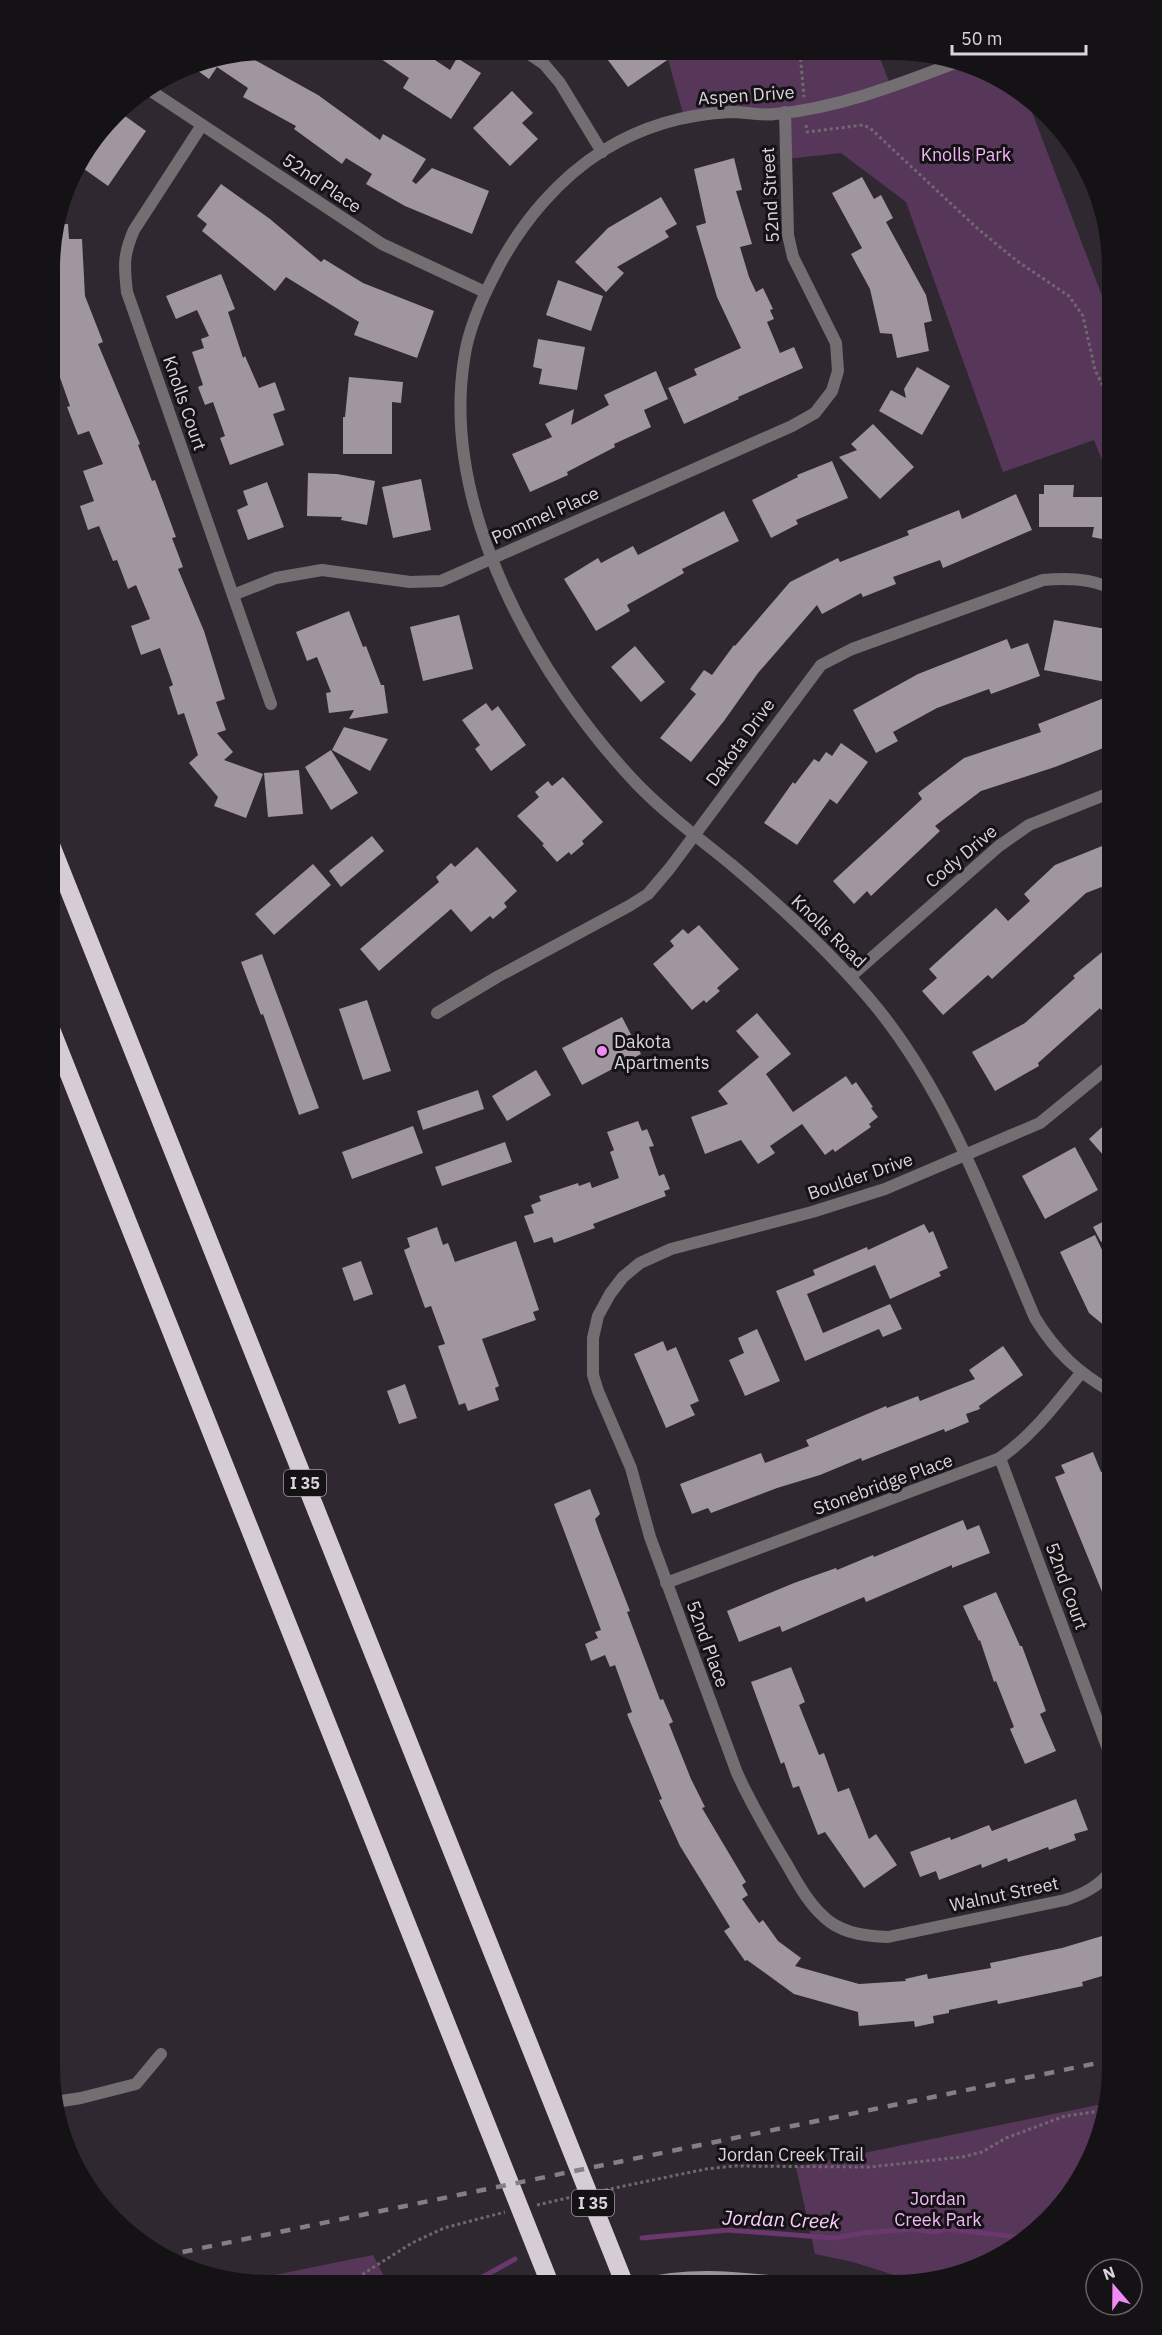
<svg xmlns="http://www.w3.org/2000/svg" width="1162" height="2335" font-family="'IBM Plex Sans',sans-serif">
	<rect width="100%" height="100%" fill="#2f2830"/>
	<g fill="#573759">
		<polygon points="666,52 878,53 891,87 955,63 1027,99 1112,322 1112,476 1107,473 1094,440 1003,472 906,202 841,153 786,159 784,113 684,117"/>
		<polygon points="1107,2103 1096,2150 1067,2200 1015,2248 964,2274 916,2282 853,2262 815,2254 796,2167"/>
		<polygon points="373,2255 388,2284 236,2283"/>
	</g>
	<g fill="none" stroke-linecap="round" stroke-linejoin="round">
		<g stroke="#6a376e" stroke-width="5">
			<polyline points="642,2238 728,2230 835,2238 863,2233 912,2229 934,2232 947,2229 1027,2238"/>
			<polyline points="470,2284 515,2259"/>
		</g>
	</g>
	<g fill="#a096a0">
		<polygon points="368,50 420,50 450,70 457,58 481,73 451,119 403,88 409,78"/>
		<polygon points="602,52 679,52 628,87"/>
		<polygon points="244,54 318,95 380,140 383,134 426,159 412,181 416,184 432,168 489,191 472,234 405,206 366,184 372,174 346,158 342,164 294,129 296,126 243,97 248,88 217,67 209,79 190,65"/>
		<polygon points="512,91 533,113 522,123 538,139 510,166 473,128"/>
		<polygon points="118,111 146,131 108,186 77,164"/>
		<polygon points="734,158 742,190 736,191 752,244 740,247 749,277 756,292 763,288 773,309 770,310 774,319 767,322 780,353 794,347 803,368 738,397 739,399 684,424 668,388 697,375 694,369 741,348 717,297 696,226 706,223 694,169"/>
		<polygon points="862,177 874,199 881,195 893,218 886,222 926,295 932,321 924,323 929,351 897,358 892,334 880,333 870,289 851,254 862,248 832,193"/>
		<polygon points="221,184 270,219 321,262 324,259 363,283 434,311 417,358 354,335 359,322 286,277 275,291 202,231 207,224 197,216"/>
		<polygon points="661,197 677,224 665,231 669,237 617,267 624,273 606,292 575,262 608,228"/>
		<polygon points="56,224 68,224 69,239 82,239 85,296 103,342 98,344 140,444 138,445 152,481 155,480 176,537 172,538 183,567 178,569 204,631 225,699 216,702 226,730 217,733 233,752 224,760 263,774 246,818 214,806 218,797 189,763 198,755 184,713 178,715 169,687 173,685 160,648 141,655 131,626 150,619 136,585 128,589 117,560 113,561 99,526 88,530 80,506 94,501 83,471 103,464 89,431 78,435 67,407 70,406 51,352 51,240"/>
		<polygon points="221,274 235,309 228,312 243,358 245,356 259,388 275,382 285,410 273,414 284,445 230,465 220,438 225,436 213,402 205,405 198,387 203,385 192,352 204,348 201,339 209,336 197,310 176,319 166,296"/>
		<polygon points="558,280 603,296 591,331 546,315"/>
		<polygon points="538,339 585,347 577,390 539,384 542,369 533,367"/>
		<polygon points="917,367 950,386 922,435 879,411 891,390 906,398 904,389"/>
		<polygon points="656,371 668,399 644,410 651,427 614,444 615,447 567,472 568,475 530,492 512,454 552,437 545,424 574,409 571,425 609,405 604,395"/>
		<polygon points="349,377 403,382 401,403 392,402 392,454 343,454 343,417 345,417"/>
		<polygon points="873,424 914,467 880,499 839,457 857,450 851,444"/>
		<polygon points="832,461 848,498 796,520 798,524 771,538 752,500 798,477 797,475"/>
		<polygon points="308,473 337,474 375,481 367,525 341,520 342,517 307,516"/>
		<polygon points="421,479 431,530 393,538 382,487"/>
		<polygon points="267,482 284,527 248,540 237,510 248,505 243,491"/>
		<polygon points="1044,485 1074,485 1073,497 1112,497 1112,541 1092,537 1094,527 1039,527 1039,494 1044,494"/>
		<polygon points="1016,494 1032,530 943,568 940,560 893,577 896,584 863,597 861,593 822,614 817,605 758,673 724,721 691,762 660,738 696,694 690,689 704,670 712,675 734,645 735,646 790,582 838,558 840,562 909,535 907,531 959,510 962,519"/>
		<polygon points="724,511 739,541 682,569 684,573 627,605 630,611 596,631 564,579 598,558 601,563 633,546 638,555"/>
		<polygon points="349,611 363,647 366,646 381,685 384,685 388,713 349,719 354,710 329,713 326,693 331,692 317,657 307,661 296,632"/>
		<polygon points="459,615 473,669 423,681 410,627"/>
		<polygon points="1054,620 1112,630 1111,683 1044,670"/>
		<polygon points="1007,639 1011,649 1028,643 1040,676 991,694 989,689 937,708 893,732 898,741 876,753 853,710 918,674"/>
		<polygon points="635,646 665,682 641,702 611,667"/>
		<polygon points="1109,696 1107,704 1112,701 1112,737 1104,741 1106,747 1055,767 981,791 935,826 940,831 871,896 867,891 854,904 833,881 922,799 918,793 964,758 1041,732 1038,724"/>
		<polygon points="486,703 492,711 498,706 526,745 491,771 475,749 480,745 462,720"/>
		<polygon points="344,727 388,739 370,771 332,750"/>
		<polygon points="841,743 868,762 837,804 830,799 797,845 764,823 793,782 795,784 814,759 819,762 826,752 832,756"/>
		<polygon points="331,750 358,793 331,810 305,767"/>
		<polygon points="299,770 303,814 268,817 264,773"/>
		<polygon points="563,777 603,822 582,841 584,844 571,855 569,852 557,862 542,845 544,844 517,816 539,797 535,792 548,781 552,786"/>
		<polygon points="372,836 384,851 341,887 329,871"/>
		<polygon points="1112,842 1112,883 1086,893 992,979 988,975 943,1015 922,991 937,978 929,969 996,908 1008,921 1030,901 1024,894 1055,865"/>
		<polygon points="477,847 517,891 504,903 507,907 493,919 490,916 471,932 451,909 379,971 360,949 439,882 436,877 451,863 455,867"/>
		<polygon points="313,864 331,885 274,935 255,914"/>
		<polygon points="699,925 739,969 717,988 720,991 706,1003 704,1000 692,1010 653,964 674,946 670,941 683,929 688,934"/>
		<polygon points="1112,944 1112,1001 1101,1010 1100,1008 1038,1063 1039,1066 995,1091 972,1052 1025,1023 1075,978 1073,976"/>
		<polygon points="262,954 319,1108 299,1115 263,1014 261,1015 241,962"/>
		<polygon points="367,1000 391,1071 363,1080 339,1009"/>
		<polygon points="757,1013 791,1054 766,1074 793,1112 846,1076 852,1085 856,1082 873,1107 871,1108 878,1117 869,1124 871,1127 835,1152 833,1149 825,1155 802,1124 770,1146 775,1153 758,1164 741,1140 705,1154 691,1117 728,1104 718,1091 759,1057 736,1031"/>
		<polygon points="622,1017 641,1054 582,1085 562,1048"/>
		<polygon points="536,1070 551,1095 507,1121 492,1096"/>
		<polygon points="478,1090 484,1109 423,1130 417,1111"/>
		<polygon points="1112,1118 1112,1165 1089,1139"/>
		<polygon points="638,1121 642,1131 647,1129 654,1146 649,1147 659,1176 664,1174 670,1189 664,1191 666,1196 593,1224 595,1228 554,1243 552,1237 534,1243 524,1216 534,1213 531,1205 541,1201 539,1196 578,1183 579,1186 590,1182 592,1188 619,1178 610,1152 614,1150 607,1132"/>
		<polygon points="413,1126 423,1153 352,1179 342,1152"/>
		<polygon points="505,1142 512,1162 442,1186 435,1167"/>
		<polygon points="1075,1147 1098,1190 1045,1219 1022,1176"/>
		<polygon points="1112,1217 1112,1236 1101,1242 1093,1227"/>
		<polygon points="924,1224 929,1233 933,1231 948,1268 939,1272 941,1276 890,1299 875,1265 807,1294 823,1333 890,1304 902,1329 883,1337 879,1329 805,1361 776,1291 815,1275 813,1270 867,1247 868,1250"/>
		<polygon points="437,1227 443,1245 448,1243 455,1262 516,1241 539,1310 533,1312 536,1320 482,1339 499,1386 495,1388 499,1400 468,1411 465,1403 459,1405 438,1346 445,1344 431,1306 425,1308 404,1250 410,1247 407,1238"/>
		<polygon points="1095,1235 1112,1271 1112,1332 1089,1313 1060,1252"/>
		<polygon points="361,1261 373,1294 354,1301 342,1268"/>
		<polygon points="757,1329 780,1381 745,1396 729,1360 744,1353 738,1338"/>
		<polygon points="663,1341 667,1351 676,1347 699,1401 690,1405 695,1415 666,1428 634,1354"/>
		<polygon points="1003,1346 1023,1375 979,1406 980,1409 966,1414 969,1422 945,1432 944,1429 862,1461 861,1458 820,1475 777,1488 711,1513 708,1508 692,1514 680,1484 761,1453 765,1463 809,1446 806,1440 886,1406 887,1408 918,1396 920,1401 975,1379 969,1370"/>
		<polygon points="405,1384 417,1418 399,1424 387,1391"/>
		<polygon points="1093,1452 1101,1472 1112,1467 1112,1486 1105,1489 1112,1506 1112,1616 1055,1477 1065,1473 1061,1465"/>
		<polygon points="590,1489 600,1514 595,1519 599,1531 630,1611 627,1612 660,1700 663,1699 673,1722 669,1724 691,1779 705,1807 702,1808 746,1882 742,1885 748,1895 742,1899 759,1923 763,1920 778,1941 801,1958 795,1966 859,1984 906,1981 905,1979 927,1974 928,1979 991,1968 990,1963 1062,1948 1112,1933 1112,1973 1082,1982 1083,1986 998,2004 997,2000 949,2010 949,2013 933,2016 934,2023 915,2027 914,2021 859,2026 858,2012 794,1994 747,1960 745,1961 724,1931 730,1927 680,1846 659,1800 662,1799 627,1714 632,1712 615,1665 610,1667 605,1655 591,1661 585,1644 598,1638 595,1632 601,1630 554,1504"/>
		<polygon points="963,1520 967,1530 979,1525 990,1553 952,1568 952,1565 866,1602 864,1597 782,1632 780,1626 739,1642 727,1611 794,1583 836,1568 837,1570 873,1555 874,1557"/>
		<polygon points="996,1592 1020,1646 1022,1646 1046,1711 1040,1714 1056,1751 1025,1764 1010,1729 1014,1727 996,1681 994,1682 980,1640 979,1641 963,1606"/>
		<polygon points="791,1667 805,1702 799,1705 819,1755 824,1753 838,1792 849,1788 869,1839 876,1834 897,1865 864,1888 825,1832 818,1835 799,1786 793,1788 784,1762 781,1764 751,1682"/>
		<polygon points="1076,1799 1088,1830 1074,1834 1076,1840 1049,1850 1048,1847 1008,1862 1007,1858 982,1868 981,1864 939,1880 936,1871 920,1877 910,1852 950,1837 951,1840 989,1825 992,1831"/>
	</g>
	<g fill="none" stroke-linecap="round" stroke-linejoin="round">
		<g stroke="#6e686f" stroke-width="3" stroke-dasharray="3 3" stroke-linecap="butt">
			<polyline points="800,53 804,97"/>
			<polyline points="806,125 807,132 863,125 870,128 978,229 1017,261 1069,296 1083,316 1095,370 1112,404"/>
			<polyline points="605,2190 706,2169 733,2166 870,2167 962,2157 982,2152 1006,2138 1065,2116 1094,2112 1105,2113"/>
			<polyline points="537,2205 572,2197"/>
			<polyline points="347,2284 412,2243 444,2228 505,2212"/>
		</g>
		<g stroke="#726e72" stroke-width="12">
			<polyline points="525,51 544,64 560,83 602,152"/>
			<path d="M955 63C897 85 838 108 775 114 761 116 746 112 731 112 686 114 643 126 604 150 559 178 522 222 498 268 483 296 468 328 464 360 441 509 537 679 637 784 666 814 700 839 732 865 784 909 835 956 878 1009 951 1100 989 1211 1035 1318 1056 1352 1077 1372 1112 1392"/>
			<polyline points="148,89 382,244 485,292"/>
			<path d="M202 125 134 230C123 255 124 266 127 292L271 704"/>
			<polyline points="233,595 276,578 322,570 410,582 441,581 792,426 815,413 832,391 838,371 836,343 793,257 788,235 785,112"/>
			<polyline points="851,976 999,846 1029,825 1112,792"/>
			<path d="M437 1013 497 977 629 906 648 894 670 868 821 665 852 649 1043 580C1066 578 1091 578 1112 589"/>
			<polyline points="1000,1458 1112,1760"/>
			<path d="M666 1583 1000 1458C1033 1435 1056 1404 1081 1373"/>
			<path d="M1112 1870C1099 1886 1084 1894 1065 1900L888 1937C867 1936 847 1934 830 1922 810 1907 798 1884 786 1863 768 1833 751 1804 737 1773L650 1537 631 1468 598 1391 593 1375V1338L598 1316 610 1294 623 1277 640 1263 671 1249 812 1212 885 1189 1040 1123 1112 1064"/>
			<polyline points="55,2102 81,2098 136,2084 161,2054"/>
		</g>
		<path stroke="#9a949b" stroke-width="12" d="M639 2285C692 2271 747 2278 801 2285"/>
		<g stroke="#d6ccd6" stroke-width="18">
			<polyline points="51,845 625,2285"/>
			<polyline points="51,1029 550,2284"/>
		</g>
		<polyline stroke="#847e85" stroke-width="4.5" stroke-dasharray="10 10" stroke-linecap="butt" points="163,2256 1112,2060"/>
	</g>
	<circle fill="#f08bf6" stroke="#151216" stroke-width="2" cx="602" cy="1051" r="6"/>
	<g text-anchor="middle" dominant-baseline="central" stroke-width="6" stroke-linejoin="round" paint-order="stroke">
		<g fill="#151216" stroke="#9f9a9f" stroke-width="1.5">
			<rect x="284" y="1470" width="42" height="26" rx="4.5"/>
			<rect x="572" y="2190" width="42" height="26" rx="4.5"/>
		</g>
		<g font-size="16" font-weight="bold" fill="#dad5da">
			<text x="305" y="1483">I 35</text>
			<text x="593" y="2203">I 35</text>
		</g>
		<g font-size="18" fill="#dad5da" stroke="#151216">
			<text transform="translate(746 95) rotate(-4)">Aspen Drive</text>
			<text transform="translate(322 183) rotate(34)">52nd Place</text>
			<text transform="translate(770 195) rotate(-93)">52nd Street</text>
			<text transform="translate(185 403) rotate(71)">Knolls Court</text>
			<text transform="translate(545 515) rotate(-24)">Pommel Place</text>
			<text transform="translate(740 742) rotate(-54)">Dakota Drive</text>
			<text transform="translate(961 856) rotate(-40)">Cody Drive</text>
			<text transform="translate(829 931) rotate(44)">Knolls Road</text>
			<text transform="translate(860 1176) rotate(-19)">Boulder Drive</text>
			<text transform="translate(883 1484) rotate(-20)">Stonebridge Place</text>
			<text transform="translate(1067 1586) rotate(70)">52nd Court</text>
			<text transform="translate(708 1644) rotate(70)">52nd Place</text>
			<text transform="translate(1004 1894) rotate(-12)">Walnut Street</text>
			<text x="791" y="2154">Jordan Creek Trail</text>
		</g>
		<g font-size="18" fill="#f3b6f6" stroke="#151216">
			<text x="966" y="154">Knolls Park</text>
			<text x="938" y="2198">Jordan<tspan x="938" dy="21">Creek Park</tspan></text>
		</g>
		<g font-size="18" fill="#dad5da" stroke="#151216" text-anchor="start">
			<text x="614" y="1041">Dakota<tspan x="614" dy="21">Apartments</tspan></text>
		</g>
		<g font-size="20" font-style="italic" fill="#fdceff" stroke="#151216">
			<text transform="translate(781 2219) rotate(2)">Jordan Creek</text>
		</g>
	</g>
	<path d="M0 0H1162V2335H0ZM268 60H894A208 208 0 0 1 1102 268V2067A208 208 0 0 1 894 2275H268A208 208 0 0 1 60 2067V268A208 208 0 0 1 268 60Z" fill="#151216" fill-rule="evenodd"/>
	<g transform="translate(1114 2287) rotate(340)"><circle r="28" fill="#151216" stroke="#646064" stroke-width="1.5"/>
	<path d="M0-4.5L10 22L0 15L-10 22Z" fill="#f08bf6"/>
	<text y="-9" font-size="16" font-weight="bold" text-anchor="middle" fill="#dad5da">N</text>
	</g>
	<path d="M952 45v9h134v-9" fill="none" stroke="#dad5da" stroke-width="3"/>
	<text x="961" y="45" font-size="18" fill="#dad5da" stroke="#151216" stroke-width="4.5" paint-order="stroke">50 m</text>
</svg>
